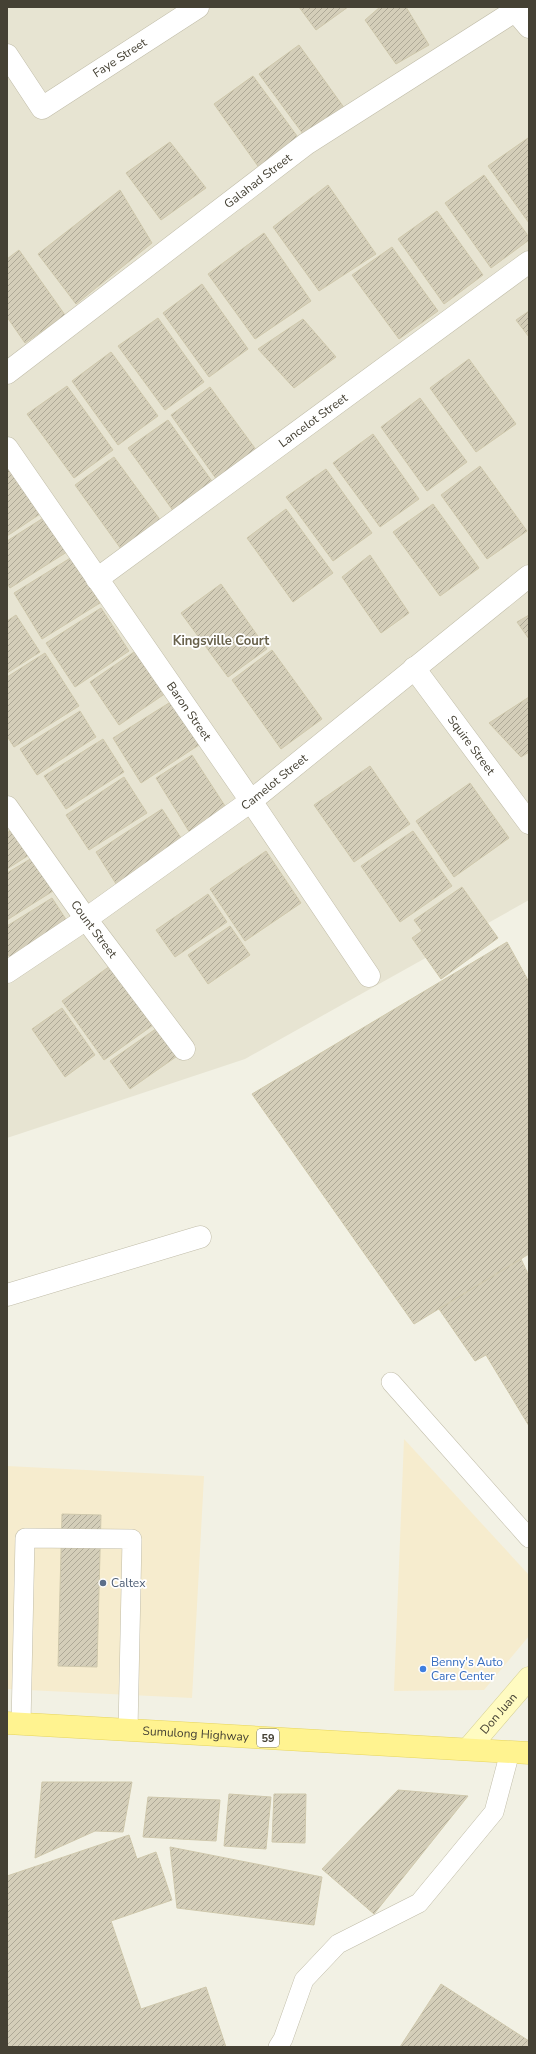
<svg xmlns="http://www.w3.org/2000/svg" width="536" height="2054" font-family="'Nunito Sans',sans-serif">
	<defs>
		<pattern id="building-hatch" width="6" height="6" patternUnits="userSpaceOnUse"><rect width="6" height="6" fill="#d4ceb9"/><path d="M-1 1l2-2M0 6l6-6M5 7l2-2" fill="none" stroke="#aea997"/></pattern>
	</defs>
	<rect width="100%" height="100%" fill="#f2f1e4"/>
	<polygon fill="#e7e4d2" points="7,7 529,7 529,900 245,1059 7,1138"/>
	<g fill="#f6ecce">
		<polygon points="404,1439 529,1575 529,1636 484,1690 394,1691"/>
		<polygon points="7,1466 204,1476 192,1698 7,1689"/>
	</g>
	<g fill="url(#building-hatch)" stroke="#cfc8ac">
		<polygon points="299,7 348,7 316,30"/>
		<polygon points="380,7 406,7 429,45 396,64 365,20"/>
		<polygon points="299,45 345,109 306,138 259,74"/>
		<polygon points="253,76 300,140 260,169 214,104"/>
		<polygon points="528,138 529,140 529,223 488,166"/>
		<polygon points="170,142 206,188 161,220 126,173"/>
		<polygon points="484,175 529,237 529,240 491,268 445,203"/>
		<polygon points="328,185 376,254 319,291 273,227"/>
		<polygon points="120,190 152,243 76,304 38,254"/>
		<polygon points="437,211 483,275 444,304 398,239"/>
		<polygon points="264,233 311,301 255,339 208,274"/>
		<polygon points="392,247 438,311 399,339 352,275"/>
		<polygon points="19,250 65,315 25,343 7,317 7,259"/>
		<polygon points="202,284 248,349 209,377 163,313"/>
		<polygon points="529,311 529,337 516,320"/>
		<polygon points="158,318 204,382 165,410 118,346"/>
		<polygon points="303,319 336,357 294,388 258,349"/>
		<polygon points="111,352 158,416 118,445 72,381"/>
		<polygon points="469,359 516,424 476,452 430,388"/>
		<polygon points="67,386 113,450 74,478 27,414"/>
		<polygon points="210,387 257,451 217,480 171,415"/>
		<polygon points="420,398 467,462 427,491 381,427"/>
		<polygon points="168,420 214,484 174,512 128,448"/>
		<polygon points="373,434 419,499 380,527 333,463"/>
		<polygon points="114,457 161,521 121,549 75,485"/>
		<polygon points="7,466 40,514 7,536"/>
		<polygon points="480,466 527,531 487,559 441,495"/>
		<polygon points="326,469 372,533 333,561 286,497"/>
		<polygon points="433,504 479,568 440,596 393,532"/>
		<polygon points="286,509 333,573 293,602 247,538"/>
		<polygon points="48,515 70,550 10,588 7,583 7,541"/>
		<polygon points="370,555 409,613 381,633 342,577"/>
		<polygon points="72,557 100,603 42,639 14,593"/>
		<polygon points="221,584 267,649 228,677 181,613"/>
		<polygon points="101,608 129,651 75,687 46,643"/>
		<polygon points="16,615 40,652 7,673 7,621"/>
		<polygon points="529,615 529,639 517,622"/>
		<polygon points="137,650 166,693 119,725 90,682"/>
		<polygon points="272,650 322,719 281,749 232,680"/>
		<polygon points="45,653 79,706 14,747 7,736 7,677"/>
		<polygon points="529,697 529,752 521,757 489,723"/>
		<polygon points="177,698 205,741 141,783 113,738"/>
		<polygon points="80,711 96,737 37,775 20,749"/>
		<polygon points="103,739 124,772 66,809 44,776"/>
		<polygon points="192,755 227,809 190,833 156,778"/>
		<polygon points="370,766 410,824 354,862 314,805"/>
		<polygon points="124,777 147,813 89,850 66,815"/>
		<polygon points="470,783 509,838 454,877 416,821"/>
		<polygon points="162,809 185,844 118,887 96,852"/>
		<polygon points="13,829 29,855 7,869 7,833"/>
		<polygon points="413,831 452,886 400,922 361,866"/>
		<polygon points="266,851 301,903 245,941 210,889"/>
		<polygon points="32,858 53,891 7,920 7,873"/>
		<polygon points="462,887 498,938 441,979 412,938 422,931 414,920"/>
		<polygon points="208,894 227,922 175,957 156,930"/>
		<polygon points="52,898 69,924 12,960 7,953 7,926"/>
		<polygon points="230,926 250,955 208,984 188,955"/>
		<polygon points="507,942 529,982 529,1254 414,1324 252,1094"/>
		<polygon points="114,963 156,1023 104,1060 62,1001"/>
		<polygon points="62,1008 95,1055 65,1077 32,1029"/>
		<polygon points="160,1026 180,1054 130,1089 110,1061"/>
		<polygon points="521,1259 529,1276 529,1426 486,1355 475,1361 439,1309"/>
		<polygon points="62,1514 101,1515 97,1667 58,1666"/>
		<polygon points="42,1782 132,1782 123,1832 95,1831 35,1858"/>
		<polygon points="398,1790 468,1796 374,1914 322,1869"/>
		<polygon points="229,1794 271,1797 266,1849 224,1846"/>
		<polygon points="274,1794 306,1794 305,1843 272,1842"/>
		<polygon points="148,1797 220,1800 216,1841 143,1837"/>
		<polygon points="129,1835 137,1859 156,1852 172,1900 111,1921 141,2009 206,1987 226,2047 7,2047 7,1876"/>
		<polygon points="170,1847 322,1877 314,1925 177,1908"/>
		<polygon points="441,1984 529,2041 529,2047 400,2047"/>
	</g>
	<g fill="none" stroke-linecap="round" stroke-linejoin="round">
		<g stroke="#c1bda9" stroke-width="20">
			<g id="lane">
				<polyline points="391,1382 529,1538"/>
				<polyline points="21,1724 25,1538 132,1539 128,1730"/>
				<polyline points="278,2047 283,2039 304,1980 338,1944 419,1903 494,1812 510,1752"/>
			</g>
		</g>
		<g stroke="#c1bda9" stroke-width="23">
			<g id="street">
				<polyline points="512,7 529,27"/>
				<path id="s1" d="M7 55 42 108 198 7"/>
				<path id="s2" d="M7 373 306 144 521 7"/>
				<path id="s3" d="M7 448 251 801 369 976"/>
				<path id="s4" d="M97 579 529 262"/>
				<path id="s5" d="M414 668 529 823"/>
				<path id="s6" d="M7 807 86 919 184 1049"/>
				<path id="s7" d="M7 972 86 919 251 801 529 576"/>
				<polyline points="7,1295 200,1237"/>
			</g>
		</g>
		<g stroke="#d4ce92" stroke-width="23">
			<g id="secondary">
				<path id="s8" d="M468 1749 529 1678"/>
			</g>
		</g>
		<g stroke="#e6d55e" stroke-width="23">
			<g id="primary">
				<path id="s9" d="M7 1723 529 1753"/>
			</g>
		</g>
		<use href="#lane" stroke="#fff" stroke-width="19"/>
		<use href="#street" stroke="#fff" stroke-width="22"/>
		<use href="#secondary" stroke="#fffbc1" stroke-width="22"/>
		<use href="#primary" stroke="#fff390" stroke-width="22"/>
	</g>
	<circle fill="#5c6f8a" stroke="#fff" stroke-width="1.5" cx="103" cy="1583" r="4"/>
	<circle fill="#3f7fe0" stroke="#fff" stroke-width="1.5" cx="423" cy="1669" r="4"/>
	<g text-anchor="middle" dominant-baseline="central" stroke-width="3.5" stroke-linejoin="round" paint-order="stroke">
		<rect fill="#fff" stroke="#7d7a71" stroke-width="1" x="257" y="1729" width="22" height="18" rx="3"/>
		<g font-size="11" font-weight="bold" fill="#454134">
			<text x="268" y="1738">59</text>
		</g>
		<g font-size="12" fill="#454134" stroke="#fff">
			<text stroke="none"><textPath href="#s1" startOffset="156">Faye Street</textPath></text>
			<text stroke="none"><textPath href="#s2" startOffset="316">Galahad Street</textPath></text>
			<text stroke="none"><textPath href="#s4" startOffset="268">Lancelot Street</textPath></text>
			<text stroke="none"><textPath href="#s3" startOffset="320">Baron Street</textPath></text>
			<text stroke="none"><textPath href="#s5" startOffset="96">Squire Street</textPath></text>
			<text stroke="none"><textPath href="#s7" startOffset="328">Camelot Street</textPath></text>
			<text stroke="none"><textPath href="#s6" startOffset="150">Count Street</textPath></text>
			<text stroke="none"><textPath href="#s8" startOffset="47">Don Juan</textPath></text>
			<text stroke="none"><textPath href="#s9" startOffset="189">Sumulong Highway</textPath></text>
		</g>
		<g font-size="12" fill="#4e5e75" stroke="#fff" text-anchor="start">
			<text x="111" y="1583">Caltex</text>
		</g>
		<g font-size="12" fill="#366cbe" stroke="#fff" text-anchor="start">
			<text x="431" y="1662">Benny's Auto<tspan x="431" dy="14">Care Center</tspan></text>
		</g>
		<g font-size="13" font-weight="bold" fill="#68614b" stroke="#fff">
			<text x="221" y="641">Kingsville Court</text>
		</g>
	</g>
	<rect width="536" height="2054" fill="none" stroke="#454134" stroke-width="16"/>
</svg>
